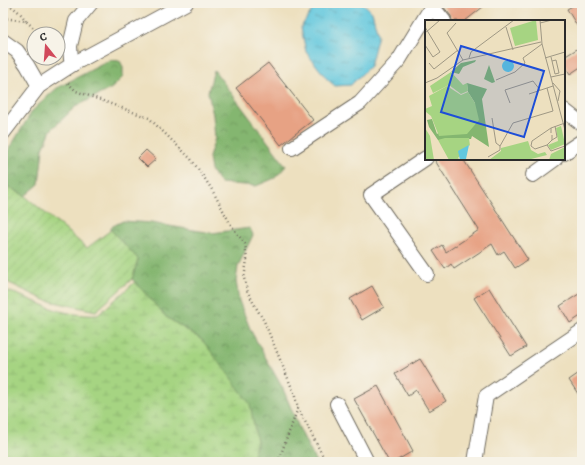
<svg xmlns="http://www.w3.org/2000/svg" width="585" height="465" font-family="Alegreya,serif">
	<defs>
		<pattern id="forest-crowns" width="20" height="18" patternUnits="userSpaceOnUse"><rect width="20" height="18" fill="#84b670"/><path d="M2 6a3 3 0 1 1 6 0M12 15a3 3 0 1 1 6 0" fill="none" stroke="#6c945c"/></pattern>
		<pattern id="wetland-marsh" width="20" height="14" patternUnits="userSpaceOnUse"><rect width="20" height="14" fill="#a6d482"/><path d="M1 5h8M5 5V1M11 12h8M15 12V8" fill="none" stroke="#8fb670"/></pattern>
		<pattern id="garden-furrows" width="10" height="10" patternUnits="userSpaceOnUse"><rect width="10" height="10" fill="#a6d482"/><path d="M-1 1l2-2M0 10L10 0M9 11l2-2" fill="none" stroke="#8fb670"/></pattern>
		<pattern id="water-ripples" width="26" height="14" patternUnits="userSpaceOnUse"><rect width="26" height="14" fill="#61c7de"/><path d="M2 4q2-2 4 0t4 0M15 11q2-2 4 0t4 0" fill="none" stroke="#50a2b4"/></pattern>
	</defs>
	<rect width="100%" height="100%" fill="#f7f3e8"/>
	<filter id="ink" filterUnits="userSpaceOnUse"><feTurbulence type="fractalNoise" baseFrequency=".025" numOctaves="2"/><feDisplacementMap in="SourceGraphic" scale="8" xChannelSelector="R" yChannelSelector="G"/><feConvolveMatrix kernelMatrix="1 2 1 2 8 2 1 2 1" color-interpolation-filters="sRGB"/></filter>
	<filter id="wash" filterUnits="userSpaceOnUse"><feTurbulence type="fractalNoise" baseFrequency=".012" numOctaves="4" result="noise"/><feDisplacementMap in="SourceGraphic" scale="16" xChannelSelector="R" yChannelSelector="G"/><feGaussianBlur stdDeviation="0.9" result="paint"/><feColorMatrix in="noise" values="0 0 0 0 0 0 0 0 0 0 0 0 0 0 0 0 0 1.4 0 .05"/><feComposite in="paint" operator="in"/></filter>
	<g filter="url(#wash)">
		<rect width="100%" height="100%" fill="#ede0bf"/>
		<g fill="url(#forest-crowns)" stroke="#58704e">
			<polygon points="110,60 120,61 123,67 123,77 112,88 75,107 51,130 43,149 39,184 25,196 11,188 3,188 3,159 33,110 57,88"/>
			<polygon points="214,70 286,166 275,178 256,186 220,183 211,171 209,157 215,138 213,115 208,92"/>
			<polygon points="123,221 151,223 212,233 250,228 253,235 238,266 236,281 239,301 251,331 283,389 300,430 316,462 251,462 257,442 202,340 166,317 132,279 138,259 111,230 111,227"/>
		</g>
		<path fill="url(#wetland-marsh)" stroke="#688056" d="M135 282 166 317 202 340 223 367 250 404 257 442 251 462H3V290C19 294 33 301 48 307 64 313 81 316 98 315Z"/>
		<polygon fill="url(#garden-furrows)" stroke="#688056" points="3,188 11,188 25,196 87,248 111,230 138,259 132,279 96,311 45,300 3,280"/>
		<polygon fill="url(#water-ripples)" stroke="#467984" points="317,3 363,3 372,12 378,35 370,66 351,85 335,86 327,79 306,52 301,27"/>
		<g id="blocks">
			<g fill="#e7a284">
				<polygon points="442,3 488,3 465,21 452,21 451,16 442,5"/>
				<polygon points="578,3 582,3 582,34 567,9"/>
				<polygon points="582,46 582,66 570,74 564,64 564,57"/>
				<polygon points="268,63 313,120 281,145 236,88"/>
				<polygon points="146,150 156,159 147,167 138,158"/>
				<polygon points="434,159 463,159 528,260 515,268 504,251 498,255 492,244 454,269 451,264 445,269 433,251 442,245 446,252 479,230"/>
				<polygon points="372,286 384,307 362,320 350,299"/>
				<polygon points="489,288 526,347 511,356 474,298"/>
				<polygon points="582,292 582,315 570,323 560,306"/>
				<polygon points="420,359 446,401 429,411 416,390 408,396 395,374"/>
				<polygon points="582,371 582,400 569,380"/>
				<polygon points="378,386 413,451 394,462 389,462 354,399"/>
			</g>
		</g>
	</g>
	<g filter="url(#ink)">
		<use href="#blocks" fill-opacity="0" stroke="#6f6a5f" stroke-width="1"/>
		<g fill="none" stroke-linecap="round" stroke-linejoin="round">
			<g stroke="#6f6a5f" stroke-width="16">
				<g id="minor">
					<polyline points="432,6 444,21"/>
					<polyline points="3,41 17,51 27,65 39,86"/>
					<polyline points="73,64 71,59 70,46 76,21 91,3"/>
					<polyline points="564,110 582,124"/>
					<polyline points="3,133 39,86 73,64 186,3"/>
					<polyline points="292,148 360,103 399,60 434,3"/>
					<polyline points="564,153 582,141"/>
					<polyline points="426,158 371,195 427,274"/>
					<polyline points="533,175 555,159"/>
					<polyline points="337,404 367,462"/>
					<polyline points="475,462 486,396 582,331"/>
				</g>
			</g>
			<g stroke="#6f6a5f" stroke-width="2.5" stroke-dasharray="1 3" stroke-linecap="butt">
				<path d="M4 3C14 7 20 12 26 21"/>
				<polyline points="3,18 26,21 40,34"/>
				<polyline points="68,83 76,91 149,118 191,159 203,176 211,188 231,225 245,244 247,260 244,278 247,290 254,304 264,321 294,393 298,408 326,462"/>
				<polyline points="278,462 298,408"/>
			</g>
			<use href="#minor" stroke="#fff" stroke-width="14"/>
		</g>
	</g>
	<g transform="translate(425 20)">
		<rect width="140" height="140" fill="#ede0bf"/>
		<path d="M136 106 140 124 126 130 123 125 133 121 131 108ZM0 108 5 116 9 140H0ZM103 121 106 130 113 134 120 132 122 135 102 140H64L76 131V128ZM140 127V140H124L126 134Z" fill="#a6d482"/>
		<path d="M51 40 50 42 38 47 34 54 26 52 36 43ZM64 45 70 62 67 63 59 59ZM42 63 62 69 57 79 64 127 47 116 46 119 13 120 4 107 2 100 7 99 12 114 50 83 43 72Z" fill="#84b670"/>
		<path d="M22 66 36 75 43 72 50 83 54 100 42 114 14 116 6 96 1 92 0 89 7 86 4 76ZM20 118H44L45 126 44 125 33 138 35 140H24L13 120Z" fill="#a6d482"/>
		<path d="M26 52 38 65 42 63 43 71 36 74 24 65 8 73 5 66Z" fill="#a6d482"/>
		<path d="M111 0 113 20 90 26 85 8Z" fill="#a6d482"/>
		<path d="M77 46a6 6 0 1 1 12 0a6 6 0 1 1-12 0ZM44 125 41 139 35 140 33 131Z" fill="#61c7de"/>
		<path fill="none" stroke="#9f9884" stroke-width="1" d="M115 0 117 24 140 110M31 3 22 13 38 40M115 3 127 0M0 7 15 32 8 37 0 25M81 7 88 30M0 13 15 0M126 37 127 41 130 54 134 53 131 40 127 41M44 38 46 32 89 0M120 38 140 32M4 43 9 49 33 30M126 57 140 54M71 60 90 52 100 43 98 38 117 24M0 63 12 58 38 40 116 22M128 63 135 71 133 81M104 74 128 66M85 83 80 70 108 61 115 70M67 98 71 123 75 126 88 103 128 91 122 68M126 108 107 121 106 126 110 129 122 125 127 120V115M126 113V108L140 103M127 120 132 117 130 106M122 125 126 131 140 126M63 137 75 130V126"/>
		<path fill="#1d4ed8" fill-opacity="0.15" stroke="#1d4ed8" stroke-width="2" d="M36 26 119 51 99 117 16 92Z"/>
		<rect width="140" height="140" fill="none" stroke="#2b2b2b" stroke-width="2"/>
	</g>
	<rect width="585" height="465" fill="none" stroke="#f7f3e8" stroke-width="16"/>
	<g transform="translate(46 46) rotate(343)"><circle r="19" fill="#f7f3e8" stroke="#a5a39c"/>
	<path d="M0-3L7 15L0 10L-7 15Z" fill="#d1495b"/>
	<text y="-6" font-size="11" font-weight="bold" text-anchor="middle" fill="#2b2b2b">С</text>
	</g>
</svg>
